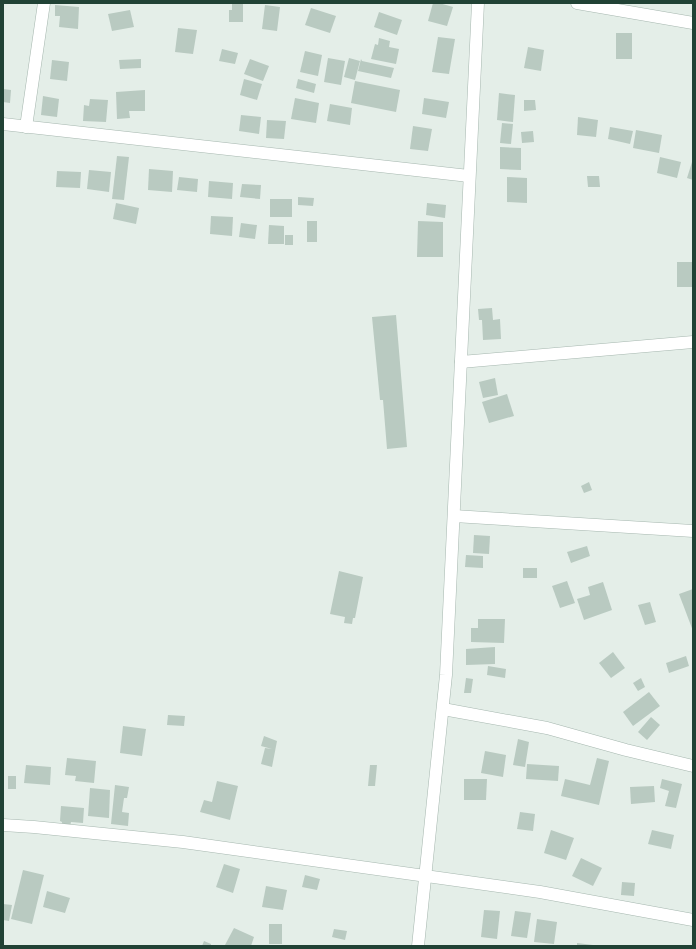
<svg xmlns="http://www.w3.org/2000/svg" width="696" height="949" font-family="Commissioner,sans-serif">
	<rect width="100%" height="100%" fill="#e4eee8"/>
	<g fill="#b9cac1">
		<polygon points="232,3 243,3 243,22 229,22 229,10 232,10"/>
		<polygon points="433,3 439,3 453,7 447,26 428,21"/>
		<polygon points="55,5 79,7 78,29 59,27 60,16 55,16"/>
		<polygon points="265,5 280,7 277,31 262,29"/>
		<polygon points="311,8 336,16 330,33 305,25"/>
		<polygon points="130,10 134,27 112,31 108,14"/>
		<polygon points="379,12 402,20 397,35 374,27"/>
		<polygon points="178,28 197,30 193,54 175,52"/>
		<rect x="616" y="33" width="16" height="26"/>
		<polygon points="438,37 455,39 449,74 432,72"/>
		<polygon points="379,38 390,41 389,47 399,49 396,64 371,59 375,44 378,45"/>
		<polygon points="528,47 544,50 541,71 524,68"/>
		<polygon points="222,49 238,53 235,64 219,61"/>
		<polygon points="305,51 322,55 318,76 300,72"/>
		<polygon points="328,58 345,61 341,85 324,82"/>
		<polygon points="349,58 360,61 355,80 344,77"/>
		<polygon points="141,59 141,68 120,69 119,60"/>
		<polygon points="250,59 269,66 263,81 244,74"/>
		<polygon points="361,59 362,61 394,68 391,78 358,71"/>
		<polygon points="52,60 69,62 67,81 50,79"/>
		<polygon points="244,79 262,84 257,100 240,95"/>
		<polygon points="298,79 316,84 314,93 296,88"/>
		<polygon points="355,81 400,90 396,112 351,103"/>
		<polygon points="3,89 11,90 10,103 3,102"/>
		<polygon points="145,90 145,111 129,111 130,118 117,119 116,92"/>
		<polygon points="499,93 515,95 513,122 497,120"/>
		<polygon points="43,96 59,99 57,117 41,115"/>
		<polygon points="295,98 319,103 316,123 291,119"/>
		<polygon points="424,98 449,102 446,118 422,114"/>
		<polygon points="90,99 108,100 106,122 83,121 84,105 89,106"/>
		<polygon points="524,100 535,100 536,110 524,111"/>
		<polygon points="330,104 352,108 350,125 327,121"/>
		<polygon points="241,115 261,117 259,134 239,131"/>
		<polygon points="578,117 598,120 596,137 577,135"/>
		<polygon points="267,120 286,121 284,139 266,138"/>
		<polygon points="502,123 513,124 511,144 500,143"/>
		<polygon points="413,126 432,129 428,151 410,149"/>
		<polygon points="610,127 633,131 630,144 608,139"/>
		<polygon points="636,130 662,135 659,153 633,148"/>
		<polygon points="533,131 534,142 522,143 521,132"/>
		<polygon points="500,147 521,148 521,170 500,169"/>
		<polygon points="117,156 129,157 124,200 112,199"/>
		<polygon points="660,157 681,162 677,178 657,173"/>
		<polygon points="692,162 693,163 693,180 687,178"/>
		<polygon points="149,169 173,171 172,192 148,190"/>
		<polygon points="89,170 111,172 109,192 87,189"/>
		<polygon points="57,171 81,172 80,188 56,187"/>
		<polygon points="587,176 599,176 600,187 588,187"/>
		<polygon points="179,177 198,179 197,192 177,190"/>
		<polygon points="507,177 527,178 527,203 507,202"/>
		<polygon points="209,181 233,183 232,199 208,197"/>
		<polygon points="242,184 261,185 260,199 240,197"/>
		<polygon points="298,197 314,198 313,206 298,205"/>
		<rect x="270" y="199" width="22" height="18"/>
		<polygon points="116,203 139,208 136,224 113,219"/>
		<polygon points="427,203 446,205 445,218 426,215"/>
		<polygon points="211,216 233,217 232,236 210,234"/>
		<rect x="307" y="221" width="10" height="21"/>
		<polygon points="418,221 443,222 443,257 417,257"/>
		<polygon points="241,223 257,225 255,239 239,237"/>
		<polygon points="269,225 284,226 284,244 268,244"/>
		<rect x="285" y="235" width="8" height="10"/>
		<rect x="677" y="262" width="16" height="25"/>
		<polygon points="492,308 493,320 500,319 501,339 483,340 482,320 479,320 478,309"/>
		<polygon points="396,315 407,447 387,449 383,400 380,400 372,317"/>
		<polygon points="495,378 498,395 483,398 479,382"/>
		<polygon points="507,394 514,416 489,423 482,402"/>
		<polygon points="589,482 592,490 584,493 581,486"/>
		<polygon points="474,535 490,536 489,554 473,553"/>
		<polygon points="587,546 590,556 571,563 567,552"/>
		<polygon points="466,555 483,556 483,568 465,567"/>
		<rect x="523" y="568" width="14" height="10"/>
		<polygon points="339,571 363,577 355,618 353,618 352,624 344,623 345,617 330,614"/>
		<polygon points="567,581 575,603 560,608 552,586"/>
		<polygon points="603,582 612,610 584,620 577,599 590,595 588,587"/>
		<polygon points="693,589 693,631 679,594"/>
		<polygon points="650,602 656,622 645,625 638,605"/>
		<polygon points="478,619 505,619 504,643 471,642 471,628 478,628"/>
		<polygon points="495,647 495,664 466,665 466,649"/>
		<polygon points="613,652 625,668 611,678 599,663"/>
		<polygon points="686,656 689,666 669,673 666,663"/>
		<polygon points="488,666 506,669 505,678 487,675"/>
		<polygon points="466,678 473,679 471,693 464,693"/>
		<polygon points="641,678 645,687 638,691 633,683"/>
		<polygon points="649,692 660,706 633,726 623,712"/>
		<polygon points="168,715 185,716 184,726 167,725"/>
		<polygon points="651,717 660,725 647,740 638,732"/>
		<polygon points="123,726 146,729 142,756 120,753"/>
		<polygon points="264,736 277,741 272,767 261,764 265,748 272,749 261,746"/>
		<polygon points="518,739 529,742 525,767 513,765"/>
		<polygon points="485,751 506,755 503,777 481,773"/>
		<polygon points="67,758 96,761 94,783 75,781 76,776 65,775"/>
		<polygon points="597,758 609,761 599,805 561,796 565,779 590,785"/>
		<polygon points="527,764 559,766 558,781 526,779"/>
		<polygon points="26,765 51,767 50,785 24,783"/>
		<polygon points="370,765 377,765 375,786 368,786"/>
		<rect x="8" y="776" width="8" height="13"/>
		<polygon points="464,779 487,779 486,800 464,800"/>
		<polygon points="662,779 682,784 676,808 665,806 669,791 660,788"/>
		<polygon points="217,781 238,786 230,820 200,812 204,800 212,802"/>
		<polygon points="115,785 129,787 127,798 124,798 122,812 129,813 128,826 111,824"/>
		<polygon points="654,786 655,802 631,804 630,787"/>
		<polygon points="90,788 110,790 109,818 88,816"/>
		<polygon points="61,806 84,808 83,823 71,822 70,827 62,827 62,822 60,821"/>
		<polygon points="520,812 535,814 533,831 517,829"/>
		<polygon points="551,830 574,838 566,860 544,853"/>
		<polygon points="652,830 674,835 671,849 648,844"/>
		<polygon points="581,858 602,868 593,886 572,876"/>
		<polygon points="224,864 240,869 233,893 216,887"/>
		<polygon points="23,870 44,875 32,924 11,919"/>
		<polygon points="305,875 320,879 317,890 302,887"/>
		<polygon points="622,882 635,883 634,896 621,895"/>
		<polygon points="266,886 287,890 283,910 262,907"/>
		<polygon points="47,891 70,898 65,913 43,907"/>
		<polygon points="3,904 12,905 9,921 3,920"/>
		<polygon points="484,910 500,911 497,939 481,937"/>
		<polygon points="515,911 531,913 527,938 511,936"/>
		<polygon points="537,919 557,922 554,944 534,942"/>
		<rect x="269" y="924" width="13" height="20"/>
		<polygon points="234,928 254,937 251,946 225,945"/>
		<polygon points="334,929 347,931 345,940 332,937"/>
		<polygon points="204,941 211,944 211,946 202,946"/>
		<polygon points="577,943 593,945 593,946 577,946"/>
	</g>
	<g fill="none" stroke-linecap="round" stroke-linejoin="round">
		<g stroke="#a6b7af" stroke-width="13">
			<g id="minor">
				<polyline points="577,3 693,23"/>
				<polyline points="3,124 469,176"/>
				<polyline points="26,127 44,3"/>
				<polyline points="461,362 693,342"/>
				<polyline points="454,516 693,531"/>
				<polyline points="443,709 547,728 626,750 693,766"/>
				<polyline points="3,825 34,827 183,842 540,892 693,920"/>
				<polyline points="418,946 446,675 478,3"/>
			</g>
		</g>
		<use href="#minor" stroke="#fff" stroke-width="12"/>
	</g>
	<rect width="696" height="949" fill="none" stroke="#214235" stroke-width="8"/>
</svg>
